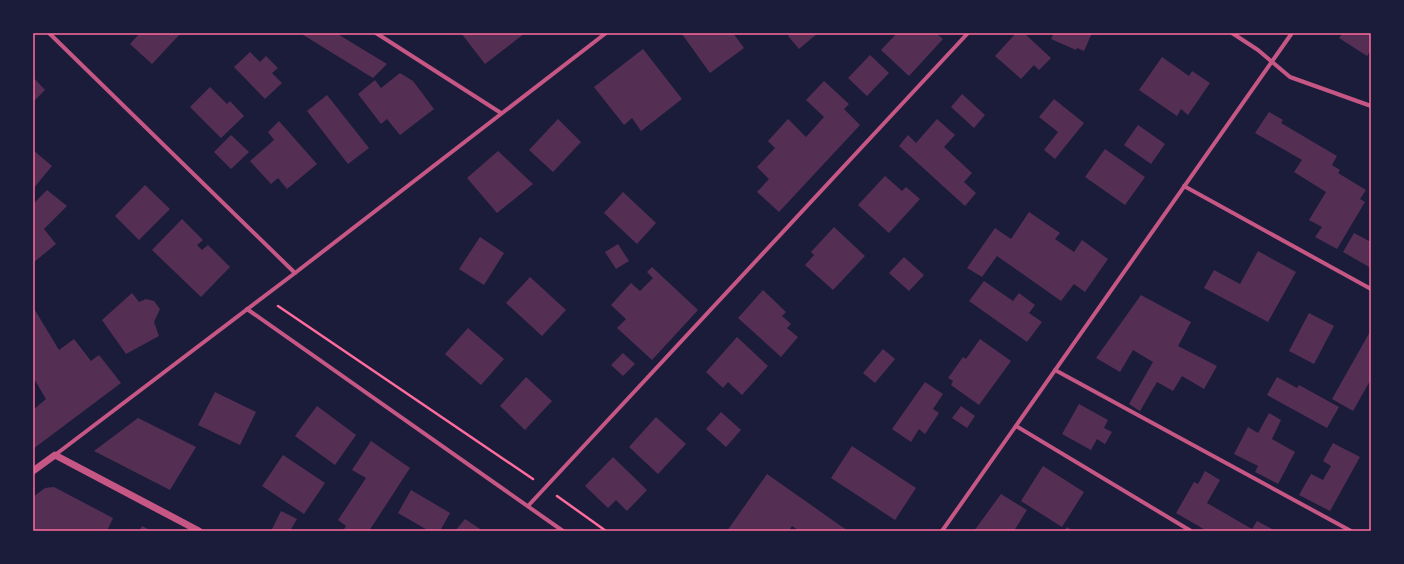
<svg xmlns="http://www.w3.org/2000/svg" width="1404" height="564" font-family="'Playfair Display',serif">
	<rect width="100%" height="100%" fill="#1b1b3a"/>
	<g fill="#542f53">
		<polygon points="140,33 181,33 152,64 130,44"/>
		<polygon points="300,33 336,33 387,64 373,78"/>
		<polygon points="461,33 525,33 485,64"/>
		<polygon points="684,33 733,33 744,48 710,73 682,34"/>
		<polygon points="792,33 818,33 799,49 788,36"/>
		<polygon points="897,33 936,33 943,39 909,76 881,50"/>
		<polygon points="1016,33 1024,33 1051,58 1039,70 1034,65 1021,79 995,56"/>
		<polygon points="1054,33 1092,33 1084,51 1077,48 1076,50 1051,39"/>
		<polygon points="1343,33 1371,33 1371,50 1367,56 1339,38"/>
		<polygon points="643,49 682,99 641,131 632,118 624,125 594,87"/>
		<polygon points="250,52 260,62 266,56 278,68 272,73 282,83 265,99 234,67"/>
		<polygon points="870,55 889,73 867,96 848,78"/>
		<polygon points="1162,57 1189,76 1192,71 1210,83 1188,115 1181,109 1177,116 1139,90"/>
		<polygon points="400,73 413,81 434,109 400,135 387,119 381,124 358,94 375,80 381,88"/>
		<polygon points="33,77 45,90 33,102"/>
		<polygon points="824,81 849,104 844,109 860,125 779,212 757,192 769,179 757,167 775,148 768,141 788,119 806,137 824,117 806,100"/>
		<polygon points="210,87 227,104 230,101 244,116 221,138 190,107"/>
		<polygon points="962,94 985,115 974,128 951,107"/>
		<polygon points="327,95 369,148 348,164 307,111"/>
		<polygon points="1054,99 1084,123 1055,159 1044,150 1058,132 1039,117"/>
		<polygon points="1269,112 1283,120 1281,123 1337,156 1332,165 1340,170 1338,173 1366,190 1360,199 1365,202 1337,249 1315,237 1322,227 1309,220 1326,192 1294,172 1302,160 1255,133"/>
		<polygon points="558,119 581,142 553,172 529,150"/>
		<polygon points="937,119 955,135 944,147 972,173 964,182 976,193 965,206 899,146 908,135 916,143"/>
		<polygon points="279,121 317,164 287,189 278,178 271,184 250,161 274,140 268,132"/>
		<polygon points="1138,125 1165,144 1151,164 1124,145"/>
		<polygon points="231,135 249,152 231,169 214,152"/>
		<polygon points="1105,149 1145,177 1125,205 1085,177"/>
		<polygon points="33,150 52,166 33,189"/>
		<polygon points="498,151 533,184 497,213 467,178"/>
		<polygon points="885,176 902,191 906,187 920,199 889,233 858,205"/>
		<polygon points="145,185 170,209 139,240 115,216"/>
		<polygon points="47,190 67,206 44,229 56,244 33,263 33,204"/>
		<polygon points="623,192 656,223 637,244 604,213"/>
		<polygon points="1029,212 1060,233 1055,239 1074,252 1082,240 1108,259 1085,292 1074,284 1061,301 997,256 982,277 967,268 995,228 1011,239"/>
		<polygon points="182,219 203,240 197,245 202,250 208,245 230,267 201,297 152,250"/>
		<polygon points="834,227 865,256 833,290 805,265 814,255 811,252"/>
		<polygon points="1354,233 1371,242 1371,268 1343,252"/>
		<polygon points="480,237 504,253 484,285 459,269"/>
		<polygon points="618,244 629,261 616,269 605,252"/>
		<polygon points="1258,251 1296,272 1268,322 1204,288 1214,270 1240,284"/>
		<polygon points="904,257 924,275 909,291 889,273"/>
		<polygon points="652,267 698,310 652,360 617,328 626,319 611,305 631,283 640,291 653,278 647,272"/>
		<polygon points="530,277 566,310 542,336 506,303"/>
		<polygon points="984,281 1013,301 1019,293 1035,305 1029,313 1042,322 1027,342 969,301"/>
		<polygon points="763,290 786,312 782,316 791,324 787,328 798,337 781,357 738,318"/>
		<polygon points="132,293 139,302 146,299 154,301 160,309 154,322 159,336 126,354 102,320"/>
		<polygon points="1141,295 1191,322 1178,346 1217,366 1204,389 1182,376 1173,391 1157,382 1140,411 1129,404 1153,362 1133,350 1120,372 1096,358"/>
		<polygon points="33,307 59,350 74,339 91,361 99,355 121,383 33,449 33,410 46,399 33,377"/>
		<polygon points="1309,313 1334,326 1314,364 1289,351"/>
		<polygon points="468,328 504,359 481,385 445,354"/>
		<polygon points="1371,330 1371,379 1353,411 1332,399"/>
		<polygon points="737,337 768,366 742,395 728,382 723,388 706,372"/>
		<polygon points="980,339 1011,361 979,405 951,385 953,381 948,378 963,357 966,359"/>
		<polygon points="883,349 895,359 875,383 863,373"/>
		<polygon points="623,353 635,364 623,376 611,365"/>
		<polygon points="526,377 552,401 525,430 500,406"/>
		<polygon points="1277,377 1297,388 1299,385 1339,407 1327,428 1267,395"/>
		<polygon points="925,382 943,394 933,409 939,413 925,434 919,429 911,442 892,429"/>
		<polygon points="215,392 256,412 240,445 198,425"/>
		<polygon points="1079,404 1108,420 1104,428 1112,432 1105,444 1097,439 1091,450 1062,434"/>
		<polygon points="317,406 356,435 335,465 295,436"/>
		<polygon points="961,406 975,416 967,428 952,418"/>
		<polygon points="721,412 741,430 726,447 706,429"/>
		<polygon points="1269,413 1281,420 1272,439 1295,452 1278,484 1255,472 1258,466 1234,454 1248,427 1258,433"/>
		<polygon points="656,417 686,444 658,474 629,447"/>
		<polygon points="138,418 196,447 170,490 94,451"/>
		<polygon points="371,441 410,468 369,531 343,531 346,526 338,520 366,478 352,470"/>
		<polygon points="1333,443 1360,457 1330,511 1299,495 1311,474 1323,480 1331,466 1323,461"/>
		<polygon points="852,446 916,488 895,520 831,478"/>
		<polygon points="283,455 325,483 304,514 262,486"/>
		<polygon points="613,457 647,490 627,511 616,500 608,508 585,486"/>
		<polygon points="1043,466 1084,492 1062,527 1021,501"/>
		<polygon points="1205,471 1220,480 1207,503 1252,529 1257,521 1272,529 1270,531 1207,531 1176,513 1194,482 1198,484"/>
		<polygon points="767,474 848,531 799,531 792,526 789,531 727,531"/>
		<polygon points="54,487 113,518 107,531 33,531 33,497 45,488"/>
		<polygon points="411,490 450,513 440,531 429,531 398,513"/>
		<polygon points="1001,494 1027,510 1014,531 974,531"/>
		<polygon points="281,511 297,519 290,531 271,531"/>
		<polygon points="465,519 483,531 455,531"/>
		<polygon points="142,526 152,531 139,531"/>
		<polygon points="1067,527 1073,531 1064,531"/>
	</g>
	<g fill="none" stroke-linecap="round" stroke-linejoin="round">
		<g stroke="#ff6b9d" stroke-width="2.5">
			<polyline points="278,306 533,479"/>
			<polyline points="557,496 606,531"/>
		</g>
		<g stroke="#c65784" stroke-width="4">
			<polyline points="49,33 295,273"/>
			<polyline points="376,33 501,113"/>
			<polyline points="1232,33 1258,50 1290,77 1371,106"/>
			<polyline points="1184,186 1371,289"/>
			<polyline points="247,309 563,531"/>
			<polyline points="1055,370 1351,531"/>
			<polyline points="1016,426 1191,531"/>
			<polyline points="55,455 295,273 606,33"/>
			<polyline points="528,506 968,33"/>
			<polyline points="942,531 1292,33"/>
		</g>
		<polyline stroke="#c65784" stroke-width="7" points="33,471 55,455 199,531"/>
	</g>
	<rect width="1404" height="564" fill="none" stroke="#1b1b3a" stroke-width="68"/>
	<rect x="34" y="34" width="1336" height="496" fill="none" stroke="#ff6b9d" stroke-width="1.5"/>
</svg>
